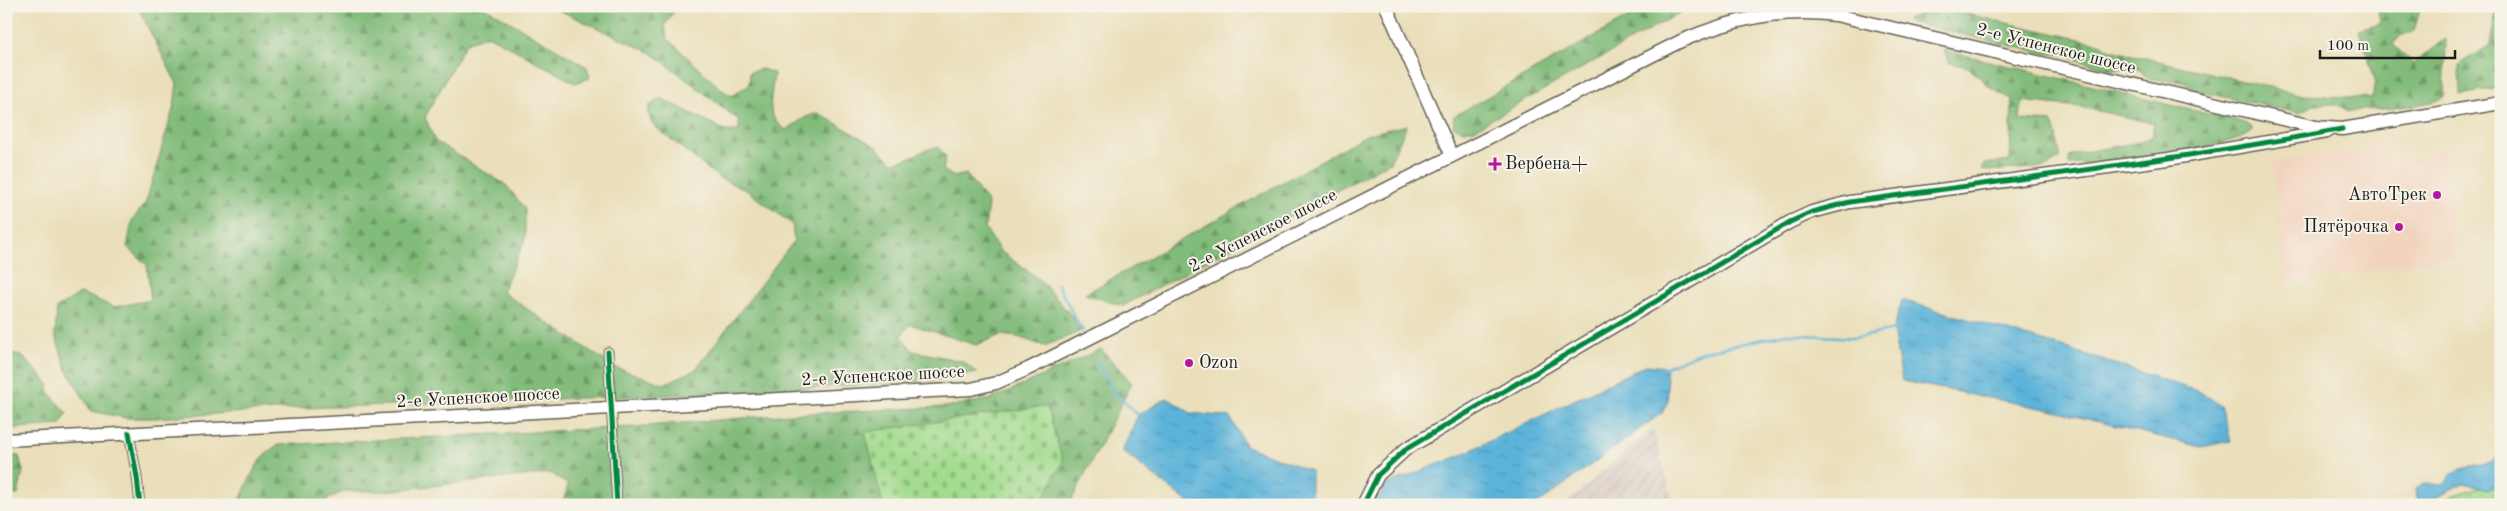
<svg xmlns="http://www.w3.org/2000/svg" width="2507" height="511" font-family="'Old Standard TT',serif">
	<defs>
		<pattern id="industrial-furrows" width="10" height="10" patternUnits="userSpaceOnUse" patternTransform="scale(1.25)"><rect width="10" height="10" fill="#cfc0ba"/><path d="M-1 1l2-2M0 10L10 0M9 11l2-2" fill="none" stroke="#b1a49f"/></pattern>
		<pattern id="forest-firs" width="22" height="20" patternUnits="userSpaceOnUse" patternTransform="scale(1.25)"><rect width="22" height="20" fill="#82bc7a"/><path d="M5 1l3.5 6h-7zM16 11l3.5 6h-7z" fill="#6a9863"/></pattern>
		<pattern id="cemetery-stones" width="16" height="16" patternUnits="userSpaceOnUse" patternTransform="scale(1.25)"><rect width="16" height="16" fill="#a3dc8f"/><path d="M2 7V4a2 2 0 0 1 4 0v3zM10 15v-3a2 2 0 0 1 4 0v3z" fill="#8cbc7b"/></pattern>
		<pattern id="garden-dots" width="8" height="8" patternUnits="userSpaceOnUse" patternTransform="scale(1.25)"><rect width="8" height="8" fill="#a3dc8f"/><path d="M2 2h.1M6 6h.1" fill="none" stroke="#8cbc7b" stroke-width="1.8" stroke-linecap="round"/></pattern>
		<pattern id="water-ripples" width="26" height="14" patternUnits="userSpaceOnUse" patternTransform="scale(1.25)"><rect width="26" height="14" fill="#5cb3d9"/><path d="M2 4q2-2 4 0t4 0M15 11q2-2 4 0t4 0" fill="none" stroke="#4b91af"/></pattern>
	</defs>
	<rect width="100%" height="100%" fill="#f7f3e8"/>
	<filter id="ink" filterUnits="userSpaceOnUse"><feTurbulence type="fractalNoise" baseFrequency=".02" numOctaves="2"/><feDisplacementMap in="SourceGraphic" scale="10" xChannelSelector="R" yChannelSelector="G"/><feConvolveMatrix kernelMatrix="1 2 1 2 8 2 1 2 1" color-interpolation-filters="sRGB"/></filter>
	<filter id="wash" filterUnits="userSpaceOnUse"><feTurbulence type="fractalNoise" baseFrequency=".0096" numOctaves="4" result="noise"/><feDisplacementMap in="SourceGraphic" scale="20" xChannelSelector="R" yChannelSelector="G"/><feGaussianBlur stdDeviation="1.12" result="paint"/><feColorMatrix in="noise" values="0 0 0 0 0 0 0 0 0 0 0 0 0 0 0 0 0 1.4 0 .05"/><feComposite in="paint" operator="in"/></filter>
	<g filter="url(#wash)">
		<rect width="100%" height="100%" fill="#eadfba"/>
		<polygon fill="#f2d4be" points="2385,147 2387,166 2444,150 2454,258 2283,282 2272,161"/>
		<polygon fill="url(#industrial-furrows)" points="1653,428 1674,505 1564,505"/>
		<g fill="url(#forest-firs)" stroke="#4f6c4b">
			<path d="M137 6H483L587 67 590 78 575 83 488 35 466 43 425 117 435 141 506 185 525 209V240L502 292 614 367 664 384 695 370 794 241 792 224 745 189 719 178 652 124 648 113 649 106 661 98 726 131H739V120L652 53 550 6H677L665 25 667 38 722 90 732 96 749 84 750 72 762 69 774 73C772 96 763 116 786 130L806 117 818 113 877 147 892 162C910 161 921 149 938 147L946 157 943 170 954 177 966 174 988 203 985 228 1000 251 1040 280 1084 330 1044 346 1018 337 1001 335 976 345 910 324 901 336 913 351 962 361 977 373 934 380 751 392 305 408 154 418H126L91 411 67 370 55 335 57 308 81 293 114 307 151 300 147 265 127 247 132 221 146 202 174 106 177 84Z"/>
			<polygon points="1648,6 1692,6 1473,130 1461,130 1453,126 1454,116"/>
			<polygon points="1930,6 2102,44 2111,50 2303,95 2372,98 2376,83 2359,30 2380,24 2378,6 2421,6 2414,31 2400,36 2393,44 2413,64 2446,39 2444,97 2433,102 2395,108 2348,111 2336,104 2312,105 2299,113 2192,90 2187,82 2148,79 2139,69 2112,70 2077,60 2068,54 2046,54 1909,22 1907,19 1926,12"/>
			<polygon points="2497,6 2501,6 2501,88 2460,95 2459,65 2490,45"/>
			<path d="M1943 50 2245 123 2253 129C2237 150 2100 164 2069 165V157L2078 153 2140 142 2153 136V123L2080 107 2022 101 2020 120 2053 122 2061 158 2046 167 1989 171 1982 170 1984 164 2010 161 2012 99 1992 89 1968 67 1950 63Z"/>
			<polygon points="1407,125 1390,162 1123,306 1085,294 1368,134"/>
			<path d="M1101 349 1132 383 1069 505H562L568 485 551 473 386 491H345L326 500 324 505H238C248 483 256 457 278 445L634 427 791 414 946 407 992 399Z"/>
			<polygon points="6,350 23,357 49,384 48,391 67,413 60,425 6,429"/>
			<polygon points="6,455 19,456 23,471 18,495 6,494"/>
		</g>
		<polygon fill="url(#cemetery-stones)" stroke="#607c56" points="1047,406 1063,462 1040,505 883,505 865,432"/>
		<polygon fill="url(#garden-dots)" stroke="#607c56" points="2501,480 2501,505 2423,505"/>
		<g fill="url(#water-ripples)" stroke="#3c687a">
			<polygon points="1902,300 2060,346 2203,393 2221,406 2231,441 2201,447 2051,410 1902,381 1893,330"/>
			<polygon points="1646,365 1666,367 1668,401 1662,413 1536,505 1374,505 1387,484 1457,457"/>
			<polygon points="1167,398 1191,413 1230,417 1246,446 1311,471 1311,505 1189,503 1122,451 1138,415"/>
			<path d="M2501 450V483L2489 489 2463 483 2426 502 2416 498 2415 490 2423 484 2444 485C2447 481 2450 475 2454 472 2471 462 2490 472 2501 450Z"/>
		</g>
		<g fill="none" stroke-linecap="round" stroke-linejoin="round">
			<g stroke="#5cb3d9" stroke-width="2.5">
				<polyline points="1057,283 1083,333"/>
				<polyline points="1097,361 1112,390 1138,415"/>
				<polyline points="1666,367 1702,352 1787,334 1855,338 1893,330"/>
			</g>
		</g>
	</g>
	<g filter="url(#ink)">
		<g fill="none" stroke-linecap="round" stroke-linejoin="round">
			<g stroke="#646053" stroke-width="11">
				<g id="street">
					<polyline points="608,352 617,505"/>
					<polyline points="129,433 137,477 140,505"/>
				</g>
			</g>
			<g stroke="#646053" stroke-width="15">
				<g id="secondary">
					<polyline points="1386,6 1452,156"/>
					<path d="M6 440 971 389 996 383 1028 369 1681 41C1732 19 1781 8 1836 15L2316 127 2342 129 2501 103"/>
					<polyline points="1363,505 1378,475 1406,449 1790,222 1812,212 1850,202 2168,159 2327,132"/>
				</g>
			</g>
			<use href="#street" stroke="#fff" stroke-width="9"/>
			<use href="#secondary" stroke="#fff" stroke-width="12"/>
			<g stroke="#f7f3e8" stroke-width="8">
				<g id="cycleway">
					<polyline points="608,352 617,505"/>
					<polyline points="129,433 137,477 140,505"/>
					<path d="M1363 505 1378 475 1406 449 1790 222 1812 212 1850 202C2014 179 2179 160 2342 129"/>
				</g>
			</g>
			<use href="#cycleway" stroke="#00873e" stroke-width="5"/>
		</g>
	</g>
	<g fill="#b5179e" stroke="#f7f3e8" stroke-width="2">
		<path d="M1492.5 156.5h5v5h5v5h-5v5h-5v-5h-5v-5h5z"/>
		<circle cx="2437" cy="195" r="5"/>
		<circle cx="2399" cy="227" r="5"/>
		<circle cx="1189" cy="363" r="5"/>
	</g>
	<g text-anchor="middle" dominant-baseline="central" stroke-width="4" stroke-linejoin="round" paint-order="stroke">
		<g font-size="18" fill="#1c1c1c" stroke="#f7f3e8">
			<text transform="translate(2056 49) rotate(14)">2-е Успенское шоссе</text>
			<text transform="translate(1263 231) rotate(-27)">2-е Успенское шоссе</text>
			<text transform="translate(883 376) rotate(-3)">2-е Успенское шоссе</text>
			<text transform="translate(478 398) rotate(-3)">2-е Успенское шоссе</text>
		</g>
		<g font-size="18" fill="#1c1c1c" stroke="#f7f3e8" text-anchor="start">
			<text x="1505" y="164">Вербена+</text>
			<text x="2427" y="195" text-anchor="end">АвтоТрек</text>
			<text x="2389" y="227" text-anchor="end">Пятёрочка</text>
			<text x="1199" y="363">Ozon</text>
		</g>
	</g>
	<rect width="2507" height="511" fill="none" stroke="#f7f3e8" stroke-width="25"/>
	<path d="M2320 50v8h135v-8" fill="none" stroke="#1c1c1c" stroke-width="2.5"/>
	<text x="2327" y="50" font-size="15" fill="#1c1c1c" stroke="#f7f3e8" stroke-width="4" paint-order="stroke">100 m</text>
</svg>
